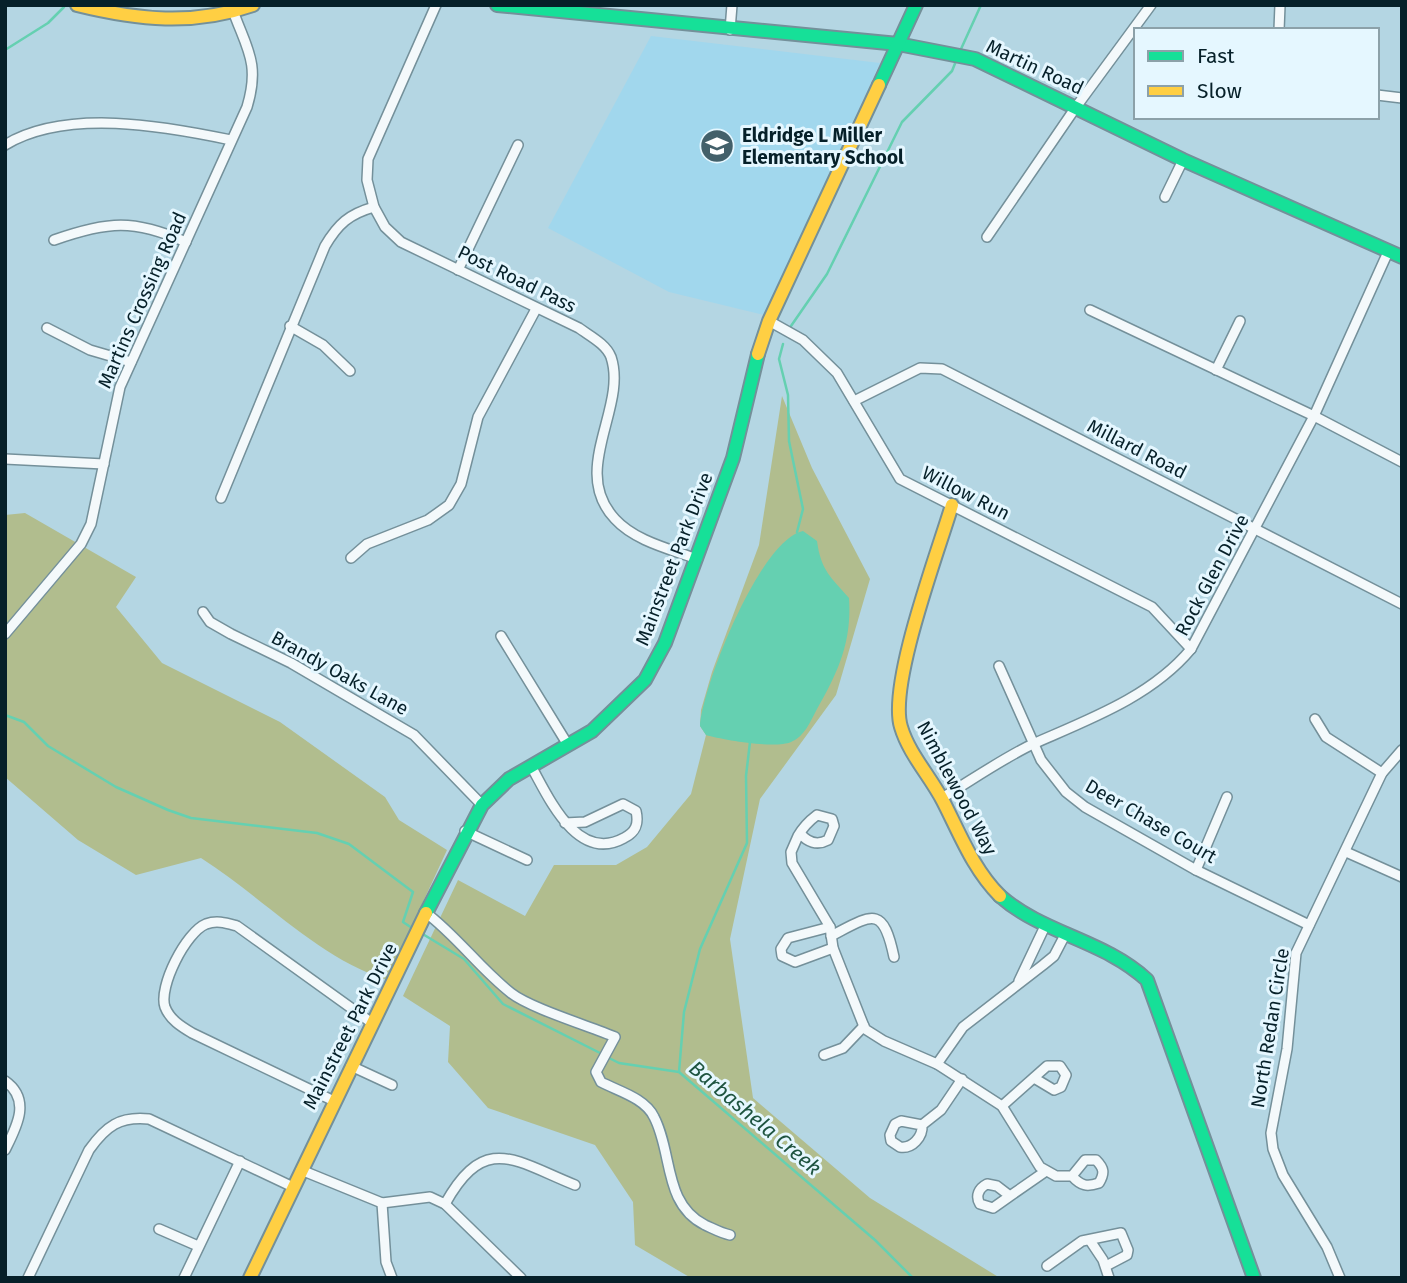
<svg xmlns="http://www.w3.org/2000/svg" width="1407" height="1283" font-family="'Fira Sans',sans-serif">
	<rect width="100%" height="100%" fill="#b4d6e3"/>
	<polygon fill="#a1d7ed" points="651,36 880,63 764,315 669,292 548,228"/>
	<g fill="#b1bd8e">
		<polygon points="782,396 812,468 870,579 836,695 760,799 730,939 753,1098 870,1198 1000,1278 691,1278 635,1245 633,1202 595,1145 488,1108 448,1062 450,1026 403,996 458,880 525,916 554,865 616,865 647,847 691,794 706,735 700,726 701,710 712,672 759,545"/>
		<path d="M25 513 136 577 116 607 162 663 280 722 385 797 399 820 447 850 387 980C318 958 261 896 201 858L136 875 78 840 5 777V515Z"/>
	</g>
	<path fill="#65d0b1" d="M803 531 817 541C821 571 831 577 849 598 852 642 838 672 817 709 810 722 805 736 791 742 775 749 723 740 706 735L700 726C703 685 760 540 803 531Z"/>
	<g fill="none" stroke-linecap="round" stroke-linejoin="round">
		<g stroke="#65d0b1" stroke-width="2.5">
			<polyline points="961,49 981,5"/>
			<polyline points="5,50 48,23 64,7"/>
			<polyline points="791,326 827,274 902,122 952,71 956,61"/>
			<polyline points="783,344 779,359 788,395 789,441 803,509 797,532"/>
			<polyline points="5,715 24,722 48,746 116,787 168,810 191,818 317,833 349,844 413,892 403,922 415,930"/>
			<polyline points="421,933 464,959 503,1004 602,1054"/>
			<polyline points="607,1057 619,1063 679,1072 875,1240 913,1278"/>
			<polyline points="679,1072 684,1012 700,949 747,843 746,776 750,742"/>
		</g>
		<g stroke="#74909a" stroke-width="12">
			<g id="street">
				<path d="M436 5 368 159 367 180 374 207 385 227 401 242 579 328C590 336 606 344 611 357 628 408 569 470 615 519 635 541 670 549 697 559"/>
				<polyline points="730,30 732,5"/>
				<polyline points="1279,30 1280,5"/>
				<polyline points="1377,95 1402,98"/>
				<path d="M5 145C66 108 164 126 231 140"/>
				<polyline points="1165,197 1183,160"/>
				<polyline points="987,237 1076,107 1151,5"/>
				<path d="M54 240C108 221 134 219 186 242"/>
				<polyline points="458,270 518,145"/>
				<polyline points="1090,310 1314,416 1402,462"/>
				<polyline points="769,321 803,340 837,373 900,479 1152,607 1191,649"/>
				<polyline points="290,326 323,345 350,371"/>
				<polyline points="47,328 90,350 131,362"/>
				<polyline points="1216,370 1240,321"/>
				<polyline points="854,401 920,368 942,369 1402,604"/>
				<polyline points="5,459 104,464"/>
				<path d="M221 498 325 246C338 224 349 214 374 207"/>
				<polyline points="351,558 367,544 428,520 449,505 461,484 478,417 536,309"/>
				<polyline points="203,612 210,622 231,634 291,663 414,735 482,805"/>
				<path d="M5 634 81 544 91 524 120 387 247 107C261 61 245 47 231 5"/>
				<polyline points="501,636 568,745"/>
				<polyline points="999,666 1041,760 1066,792 1085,807 1196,870 1309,925"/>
				<polyline points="1315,719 1326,737 1382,773"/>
				<path d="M531 766C548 796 577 864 624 838 636 832 639 824 636 811L623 804 585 822 565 823"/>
				<path d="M942 798C972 780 1003 758 1035 743 1090 719 1152 696 1191 649L1314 416 1388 252"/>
				<polyline points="465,831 527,860"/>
				<path d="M800 833C807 842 817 846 828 840L834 826 832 819 817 815C809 821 803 827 798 836L791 852 792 863 830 927 833 948 865 1029 884 1041 937 1064 1002 1106 1040 1167 1056 1176H1072C1081 1186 1087 1187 1099 1183 1105 1173 1104 1168 1096 1160H1085L1072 1176"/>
				<polyline points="1346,852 1402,877"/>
				<polyline points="1196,870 1227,797"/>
				<path d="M425 912C458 937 479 968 511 993 530 1008 589 1026 615 1037L596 1072 601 1082C618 1091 645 1098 654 1117 673 1153 663 1204 705 1225 714 1229 721 1233 730 1235"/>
				<polyline points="830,927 788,938 781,949 782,956 795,962 833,948"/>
				<path d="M831 936C873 914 883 905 894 957"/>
				<polyline points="1019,981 1046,924"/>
				<polyline points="824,1055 843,1048 864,1026"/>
				<polyline points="937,1064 963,1027 1043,965 1054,956 1066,933"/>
				<polyline points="351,1066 392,1085"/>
				<path d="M5 1081C32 1100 16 1128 5 1150"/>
				<path d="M334 1101 192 1033C182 1027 170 1020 165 1007 158 987 186 932 206 924 217 920 226 923 237 926L372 1023"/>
				<polyline points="1002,1106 1047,1066 1060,1066 1066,1075 1061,1087 1054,1090 1034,1078"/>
				<path d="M922 1125C923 1137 912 1149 900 1147L891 1141 890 1135 895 1124 901 1121 922 1125 941 1110 962 1079"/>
				<polyline points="301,1170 382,1203 430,1197 445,1204 521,1278"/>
				<path d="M1010 1196 993 1208 980 1204C975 1196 979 1188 987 1184L997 1186 1010 1196 1046 1171"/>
				<polyline points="382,1203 386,1262 392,1278"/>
				<path d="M445 1204C485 1132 515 1161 575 1185"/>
				<polyline points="159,1229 198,1246"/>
				<polyline points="1091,1242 1103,1260 1109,1278"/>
				<polyline points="1047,1266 1082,1241 1121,1233 1128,1250 1127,1255 1106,1266"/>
				<path d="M28 1278 89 1150C106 1126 120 1116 149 1119L293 1187"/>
				<polyline points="184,1278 240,1161"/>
				<polyline points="1340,1278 1327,1247 1283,1175 1273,1149 1271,1133 1287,1049 1296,953 1382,773 1402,750"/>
			</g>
		</g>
		<g stroke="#74909a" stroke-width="16">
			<g id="fast">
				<polyline points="497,5 898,44 975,59 1183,160 1402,257"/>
				<polyline points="879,85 916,5"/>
				<path d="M1000 896C1043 934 1104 940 1147 980L1254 1278"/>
				<polyline points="426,913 482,805 509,779 592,731 645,680 665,643 733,458 758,354"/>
			</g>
		</g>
		<g stroke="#74909a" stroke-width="16">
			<g id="slow">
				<path d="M77 5C138 20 193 26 253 5"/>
				<polyline points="758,354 769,321 879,85"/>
				<path d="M952 505C938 552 888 685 901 727 909 754 930 776 943 801 960 834 973 869 1000 896"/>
				<polyline points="250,1278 426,913"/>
			</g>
		</g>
		<use href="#street" stroke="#f4f9fb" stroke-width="9"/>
		<use href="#fast" stroke="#16e098" stroke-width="12"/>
		<use href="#slow" stroke="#ffcf43" stroke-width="12"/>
	</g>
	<defs>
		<g id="school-disc" transform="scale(1.75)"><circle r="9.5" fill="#43606a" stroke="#e5f7ff"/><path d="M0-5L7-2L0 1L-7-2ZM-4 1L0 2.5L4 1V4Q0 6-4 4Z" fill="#fff"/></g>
	</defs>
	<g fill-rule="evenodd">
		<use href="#school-disc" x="717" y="146"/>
	</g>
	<g text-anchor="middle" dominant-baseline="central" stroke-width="6" stroke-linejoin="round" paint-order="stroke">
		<g font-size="19" fill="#062029" stroke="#e5f7ff">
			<text transform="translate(1035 67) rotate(25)">Martin Road</text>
			<text transform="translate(517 279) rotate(26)">Post Road Pass</text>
			<text transform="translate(142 300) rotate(-66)">Martins Crossing Road</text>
			<text transform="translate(1137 449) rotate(27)">Millard Road</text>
			<text transform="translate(966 493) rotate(27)">Willow Run</text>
			<text transform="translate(674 559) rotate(-69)">Mainstreet Park Drive</text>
			<text transform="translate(1212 575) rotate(-62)">Rock Glen Drive</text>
			<text transform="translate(340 673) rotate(29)">Brandy Oaks Lane</text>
			<text transform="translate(957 788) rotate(62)">Nimblewood Way</text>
			<text transform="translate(1151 821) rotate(30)">Deer Chase Court</text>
			<text transform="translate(350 1026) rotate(-63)">Mainstreet Park Drive</text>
			<text transform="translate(1270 1028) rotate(-81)">North Redan Circle</text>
		</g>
		<g font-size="19" font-weight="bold" fill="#062029" stroke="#e5f7ff" text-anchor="start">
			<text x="742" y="135">Eldridge L Miller<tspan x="742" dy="22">Elementary School</tspan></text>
		</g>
		<g font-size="21" font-style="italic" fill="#1e5440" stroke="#e5f7ff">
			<text transform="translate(755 1118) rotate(40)">Barbashela Creek</text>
		</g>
	</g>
	<rect width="1407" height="1283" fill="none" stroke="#062029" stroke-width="14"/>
	<rect x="1134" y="28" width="245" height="91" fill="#e5f7ff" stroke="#8ca1a9" stroke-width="2"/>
	<rect x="1148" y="51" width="35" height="10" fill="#16e098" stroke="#8ca1a9" stroke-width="2"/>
	<text x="1197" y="63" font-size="21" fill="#062029">Fast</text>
	<rect x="1148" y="86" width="35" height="10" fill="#ffcf43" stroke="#8ca1a9" stroke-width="2"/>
	<text x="1197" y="98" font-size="21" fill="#062029">Slow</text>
</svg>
